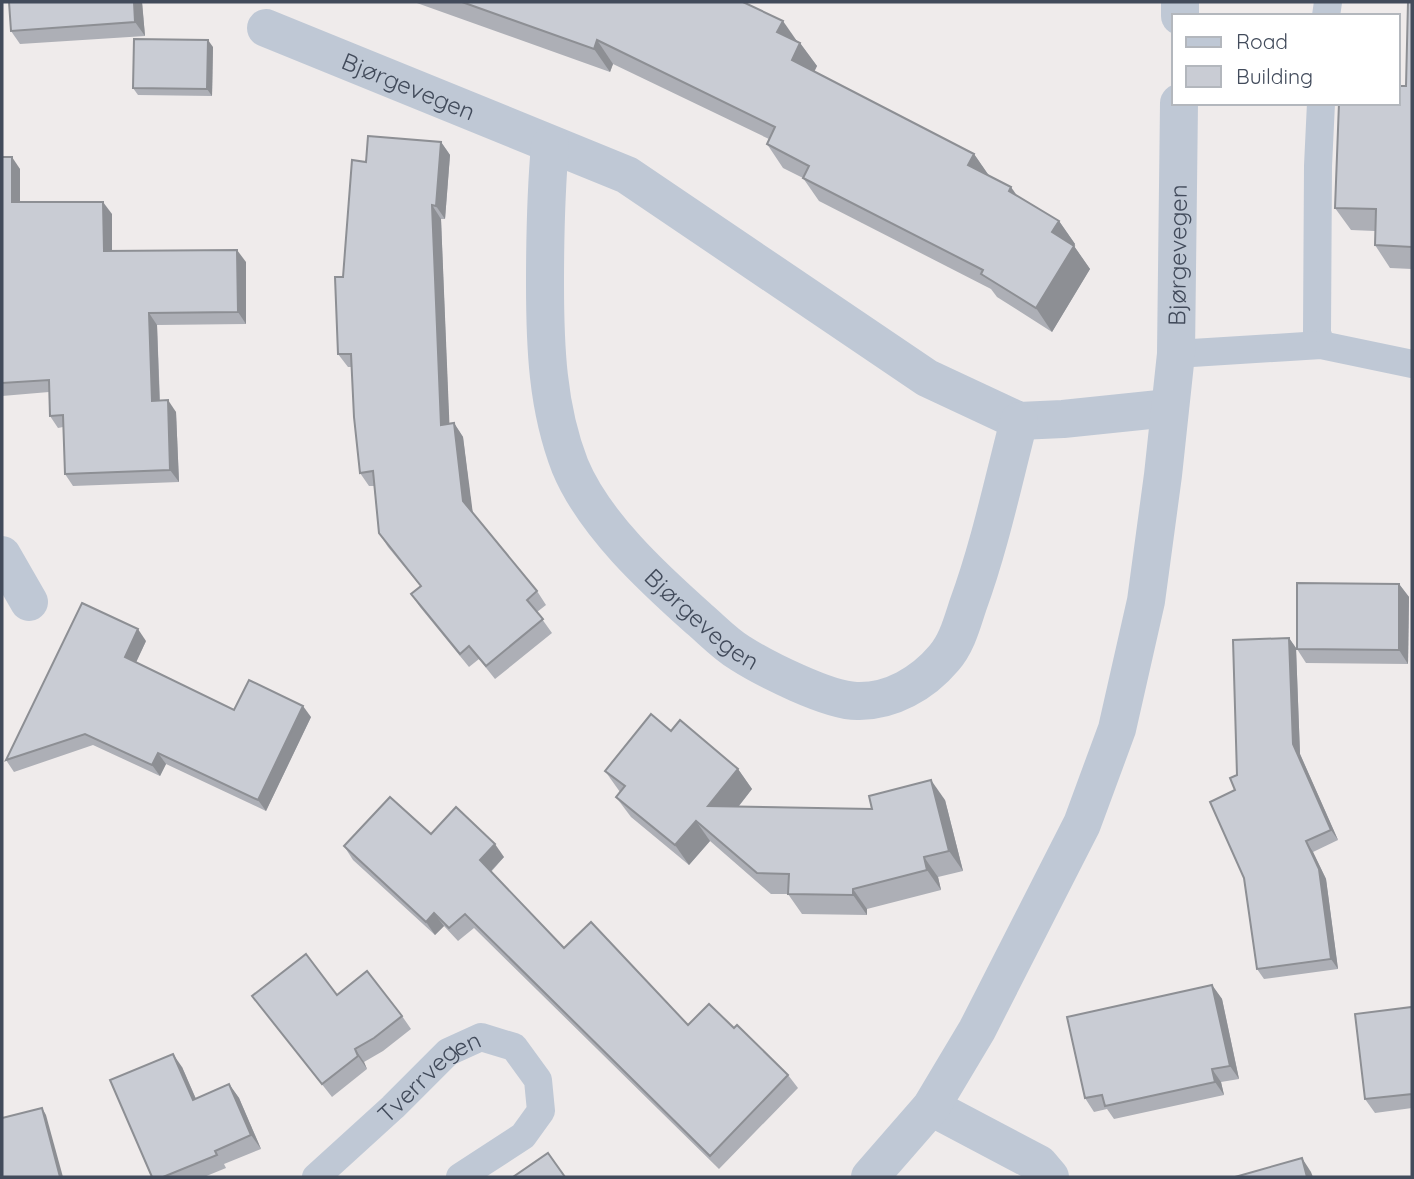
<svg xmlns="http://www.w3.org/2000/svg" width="1414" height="1179" font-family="Quicksand,sans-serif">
	<rect width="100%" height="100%" fill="#efebeb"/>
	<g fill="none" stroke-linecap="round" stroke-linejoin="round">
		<g stroke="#bfc8d5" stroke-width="28">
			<polyline points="1326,16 1328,2"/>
			<polyline points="1321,345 1317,333 1318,166 1321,103"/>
			<polyline points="1176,354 1321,345 1412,364"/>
			<path id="s1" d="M316 1177 393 1107 448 1052 481 1037 514 1047 538 1080 541 1111 523 1136 460 1177"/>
		</g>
		<g stroke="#bfc8d5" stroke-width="38">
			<path id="s2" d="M266 28 627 175 927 378 1019 421 1063 419 1169 408"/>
			<path id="s3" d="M550 145C546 191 545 236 545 283 545 345 547 407 570 466 594 524 653 578 699 619 712 630 725 644 740 653 765 669 829 701 857 701 891 702 923 683 944 658 957 643 962 623 968 605 990 545 1003 482 1019 421"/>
			<polyline points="2,555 29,602"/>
			<polyline points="931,1107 1039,1164 1050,1177"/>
		</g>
		<g stroke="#bfc8d5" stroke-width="38">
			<polyline points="1180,16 1180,2"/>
			<path id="s4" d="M870 1177 931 1107 977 1030 1082 824 1117 729 1146 601 1163 475 1176 354 1179 103"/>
		</g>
	</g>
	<g fill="#adafb6">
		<polygon points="142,2 145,36 20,44 11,31"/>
		<polygon points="414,2 743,2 800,43 817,66 814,71 974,154 989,176 1017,196 1059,221 1075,244 1074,246 1090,269 1052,332 997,297 991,289 819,201 803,178 783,168 767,144 769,139 613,64 610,72"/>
		<polygon points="1412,2 1412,269 1390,268 1375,245 1375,231 1351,230 1335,208 1406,86"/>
		<polygon points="213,47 212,96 138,95 133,88"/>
		<polygon points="441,142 450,155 445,219 441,219 449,424 454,423 463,437 472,512 537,591 546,605 537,612 552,633 495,679 479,659 469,667 420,607 411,594 420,586 388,547 379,533 374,486 369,486 360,473 352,367 348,367 338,354 343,277 366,162"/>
		<polygon points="2,157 20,169 20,202 112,214 112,251 246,262 246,324 157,325 160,401 176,412 179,482 73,486 65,474 63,427 58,428 50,416 49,392 2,396"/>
		<polygon points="1399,584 1409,597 1408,664 1306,663 1297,649"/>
		<polygon points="1289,638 1296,648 1300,754 1338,840 1313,852 1326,879 1338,969 1264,979 1257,969 1235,790 1237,775"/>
		<polygon points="146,641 136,662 234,710 311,717 266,811 166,764 160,776 93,745 14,772 6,760"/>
		<polygon points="671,731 738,769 752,789 739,806 872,809 945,800 963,871 938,877 941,890 867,909 867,915 802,914 788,894 771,894 710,841 689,865 631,817 616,797 620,792 605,771"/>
		<polygon points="431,834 504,857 491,872 564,948 688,1025 734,1028 788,1075 798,1088 719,1169 474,928 458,941 444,926 435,935 353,860 344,846"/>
		<polygon points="1212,985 1222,999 1239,1079 1221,1082 1224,1095 1114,1119 1107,1109 1094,1112 1085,1098"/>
		<polygon points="337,995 402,1016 411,1029 383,1051 364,1062 367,1069 332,1097 252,996"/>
		<polygon points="1412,1007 1412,1108 1375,1113 1365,1099"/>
		<polygon points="182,1067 196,1099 229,1084 239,1098 261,1149 224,1164 226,1168 204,1177 152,1177"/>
	</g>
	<g fill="#8d8f94">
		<polygon points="134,2 142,2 145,36 135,22"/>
		<polygon points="783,21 799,44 777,32"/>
		<polygon points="208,40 213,47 212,96 207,89"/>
		<polygon points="597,40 613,64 610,72 594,49"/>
		<polygon points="800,43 817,66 809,83 792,60"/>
		<polygon points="441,142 450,155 445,219 436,206"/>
		<polygon points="974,154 990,177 968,165"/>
		<polygon points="12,157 20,169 20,214 12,202"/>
		<polygon points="1011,187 1027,210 1009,191"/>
		<polygon points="103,202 112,214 112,263 104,251"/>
		<polygon points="432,205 441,219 450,438 441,425"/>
		<polygon points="1059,221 1075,244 1074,246 1090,269 1052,332 1036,308 1052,232"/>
		<polygon points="237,250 246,262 246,324 238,312"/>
		<polygon points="149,313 157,325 160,413 152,401"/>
		<polygon points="168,400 176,412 179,482 170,470"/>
		<polygon points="454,423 463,437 473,514 463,501"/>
		<polygon points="1399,584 1409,597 1408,664 1399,650"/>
		<polygon points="138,629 146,641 133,669 125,657"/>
		<polygon points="1289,638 1296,648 1300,754 1338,840 1331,830 1293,744"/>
		<polygon points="303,706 311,717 266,811 258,800"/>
		<polygon points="158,753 166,764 160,776 152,765"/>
		<polygon points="738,769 752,789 723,826 708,806"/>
		<polygon points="931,780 945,800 963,871 949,851"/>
		<polygon points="696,821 710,841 689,865 675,845"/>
		<polygon points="1306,841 1313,852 1326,879 1338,969 1331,959"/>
		<polygon points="495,844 504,857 489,873 480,860"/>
		<polygon points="924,857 938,877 941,890 927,870"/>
		<polygon points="853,889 867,909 867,915 853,895"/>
		<polygon points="434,913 444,926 435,935 426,922"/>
		<polygon points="1212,985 1222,999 1239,1079 1230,1066"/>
		<polygon points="355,1049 364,1062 367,1069 358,1056"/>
		<polygon points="173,1054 182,1067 202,1113 193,1100"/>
		<polygon points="1212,1069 1221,1082 1224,1095 1215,1082"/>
		<polygon points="229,1084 239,1098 261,1149 251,1135"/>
		<polygon points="42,1108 46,1115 63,1177 60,1177"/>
		<polygon points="1302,1158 1311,1172 1313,1177 1307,1177"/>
	</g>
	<g fill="#c9ccd4" stroke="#8d8f94" stroke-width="2">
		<polygon points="9,2 134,2 135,22 11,31"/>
		<polygon points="462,2 743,2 783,21 777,32 800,43 792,60 974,154 968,165 1011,187 1009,191 1059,221 1052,232 1074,246 1036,308 981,274 983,270 803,178 809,166 767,144 775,127 597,40 594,49"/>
		<polygon points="1408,2 1412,2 1412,247 1375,245 1376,209 1335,208 1339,103 1398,103 1398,86 1406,86"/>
		<polygon points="134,39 208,40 207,89 133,88"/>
		<polygon points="368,136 441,142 436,206 432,205 441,425 454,423 463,501 537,591 527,600 543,619 486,666 469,646 460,654 411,594 421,586 379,533 373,471 360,473 354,417 351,354 338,354 335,277 343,277 352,160 366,162"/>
		<polygon points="2,157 12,157 12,202 103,202 104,251 237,250 238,312 149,313 152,401 168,400 170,470 65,474 63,415 50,416 49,380 2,383"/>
		<polygon points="1297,583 1399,584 1399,650 1297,649"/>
		<polygon points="82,603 138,629 125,657 234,710 249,680 303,706 258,800 158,753 152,765 85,734 6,760"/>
		<polygon points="1289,638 1293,744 1331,830 1306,841 1319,869 1331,959 1257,969 1244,878 1210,802 1235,790 1230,778 1237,775 1233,640"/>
		<polygon points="651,714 671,731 680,720 738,769 708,806 872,809 869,796 931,780 949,851 924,857 927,870 853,889 853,895 788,894 789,874 757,873 696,821 675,845 616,797 625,786 605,771"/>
		<polygon points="390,797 431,834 456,807 495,844 480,860 564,948 591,922 688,1025 709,1004 734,1028 737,1025 788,1075 710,1156 465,914 449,928 434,913 426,922 344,846"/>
		<polygon points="306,954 337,995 367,971 402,1016 374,1038 355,1049 358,1056 322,1084 252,996"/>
		<polygon points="1212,985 1230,1066 1212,1069 1215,1082 1105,1106 1102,1095 1085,1098 1067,1017"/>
		<polygon points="1412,1007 1412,1094 1365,1099 1355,1014"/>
		<polygon points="173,1054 193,1100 229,1084 251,1135 215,1151 217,1155 163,1177 152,1177 110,1080"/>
		<polygon points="42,1108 60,1177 2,1177 2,1118"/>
		<polygon points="548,1153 565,1177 513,1177"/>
		<polygon points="1302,1158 1307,1177 1235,1177"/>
	</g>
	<g text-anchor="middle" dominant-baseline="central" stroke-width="7" stroke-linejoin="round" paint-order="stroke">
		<g font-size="24" fill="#424b5b" stroke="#fff">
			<text stroke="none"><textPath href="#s2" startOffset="154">Bjørgevegen</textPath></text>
			<text stroke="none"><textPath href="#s4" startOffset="994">Bjørgevegen</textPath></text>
			<text stroke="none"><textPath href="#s3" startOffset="528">Bjørgevegen</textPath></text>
			<text stroke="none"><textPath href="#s1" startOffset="152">Tverrvegen</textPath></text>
		</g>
	</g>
	<rect width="1414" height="1179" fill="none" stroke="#424b5b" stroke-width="7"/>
	<rect x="1172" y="14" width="228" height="91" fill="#ffffff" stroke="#b3b7bd" stroke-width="2"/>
	<rect x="1186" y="37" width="35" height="10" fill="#bfc8d5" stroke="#b3b7bd" stroke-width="2"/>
	<text x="1236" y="49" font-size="21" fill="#424b5b">Road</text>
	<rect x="1186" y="66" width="35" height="21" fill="#c9ccd4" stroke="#b3b7bd" stroke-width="2"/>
	<text x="1236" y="84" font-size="21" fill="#424b5b">Building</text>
</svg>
